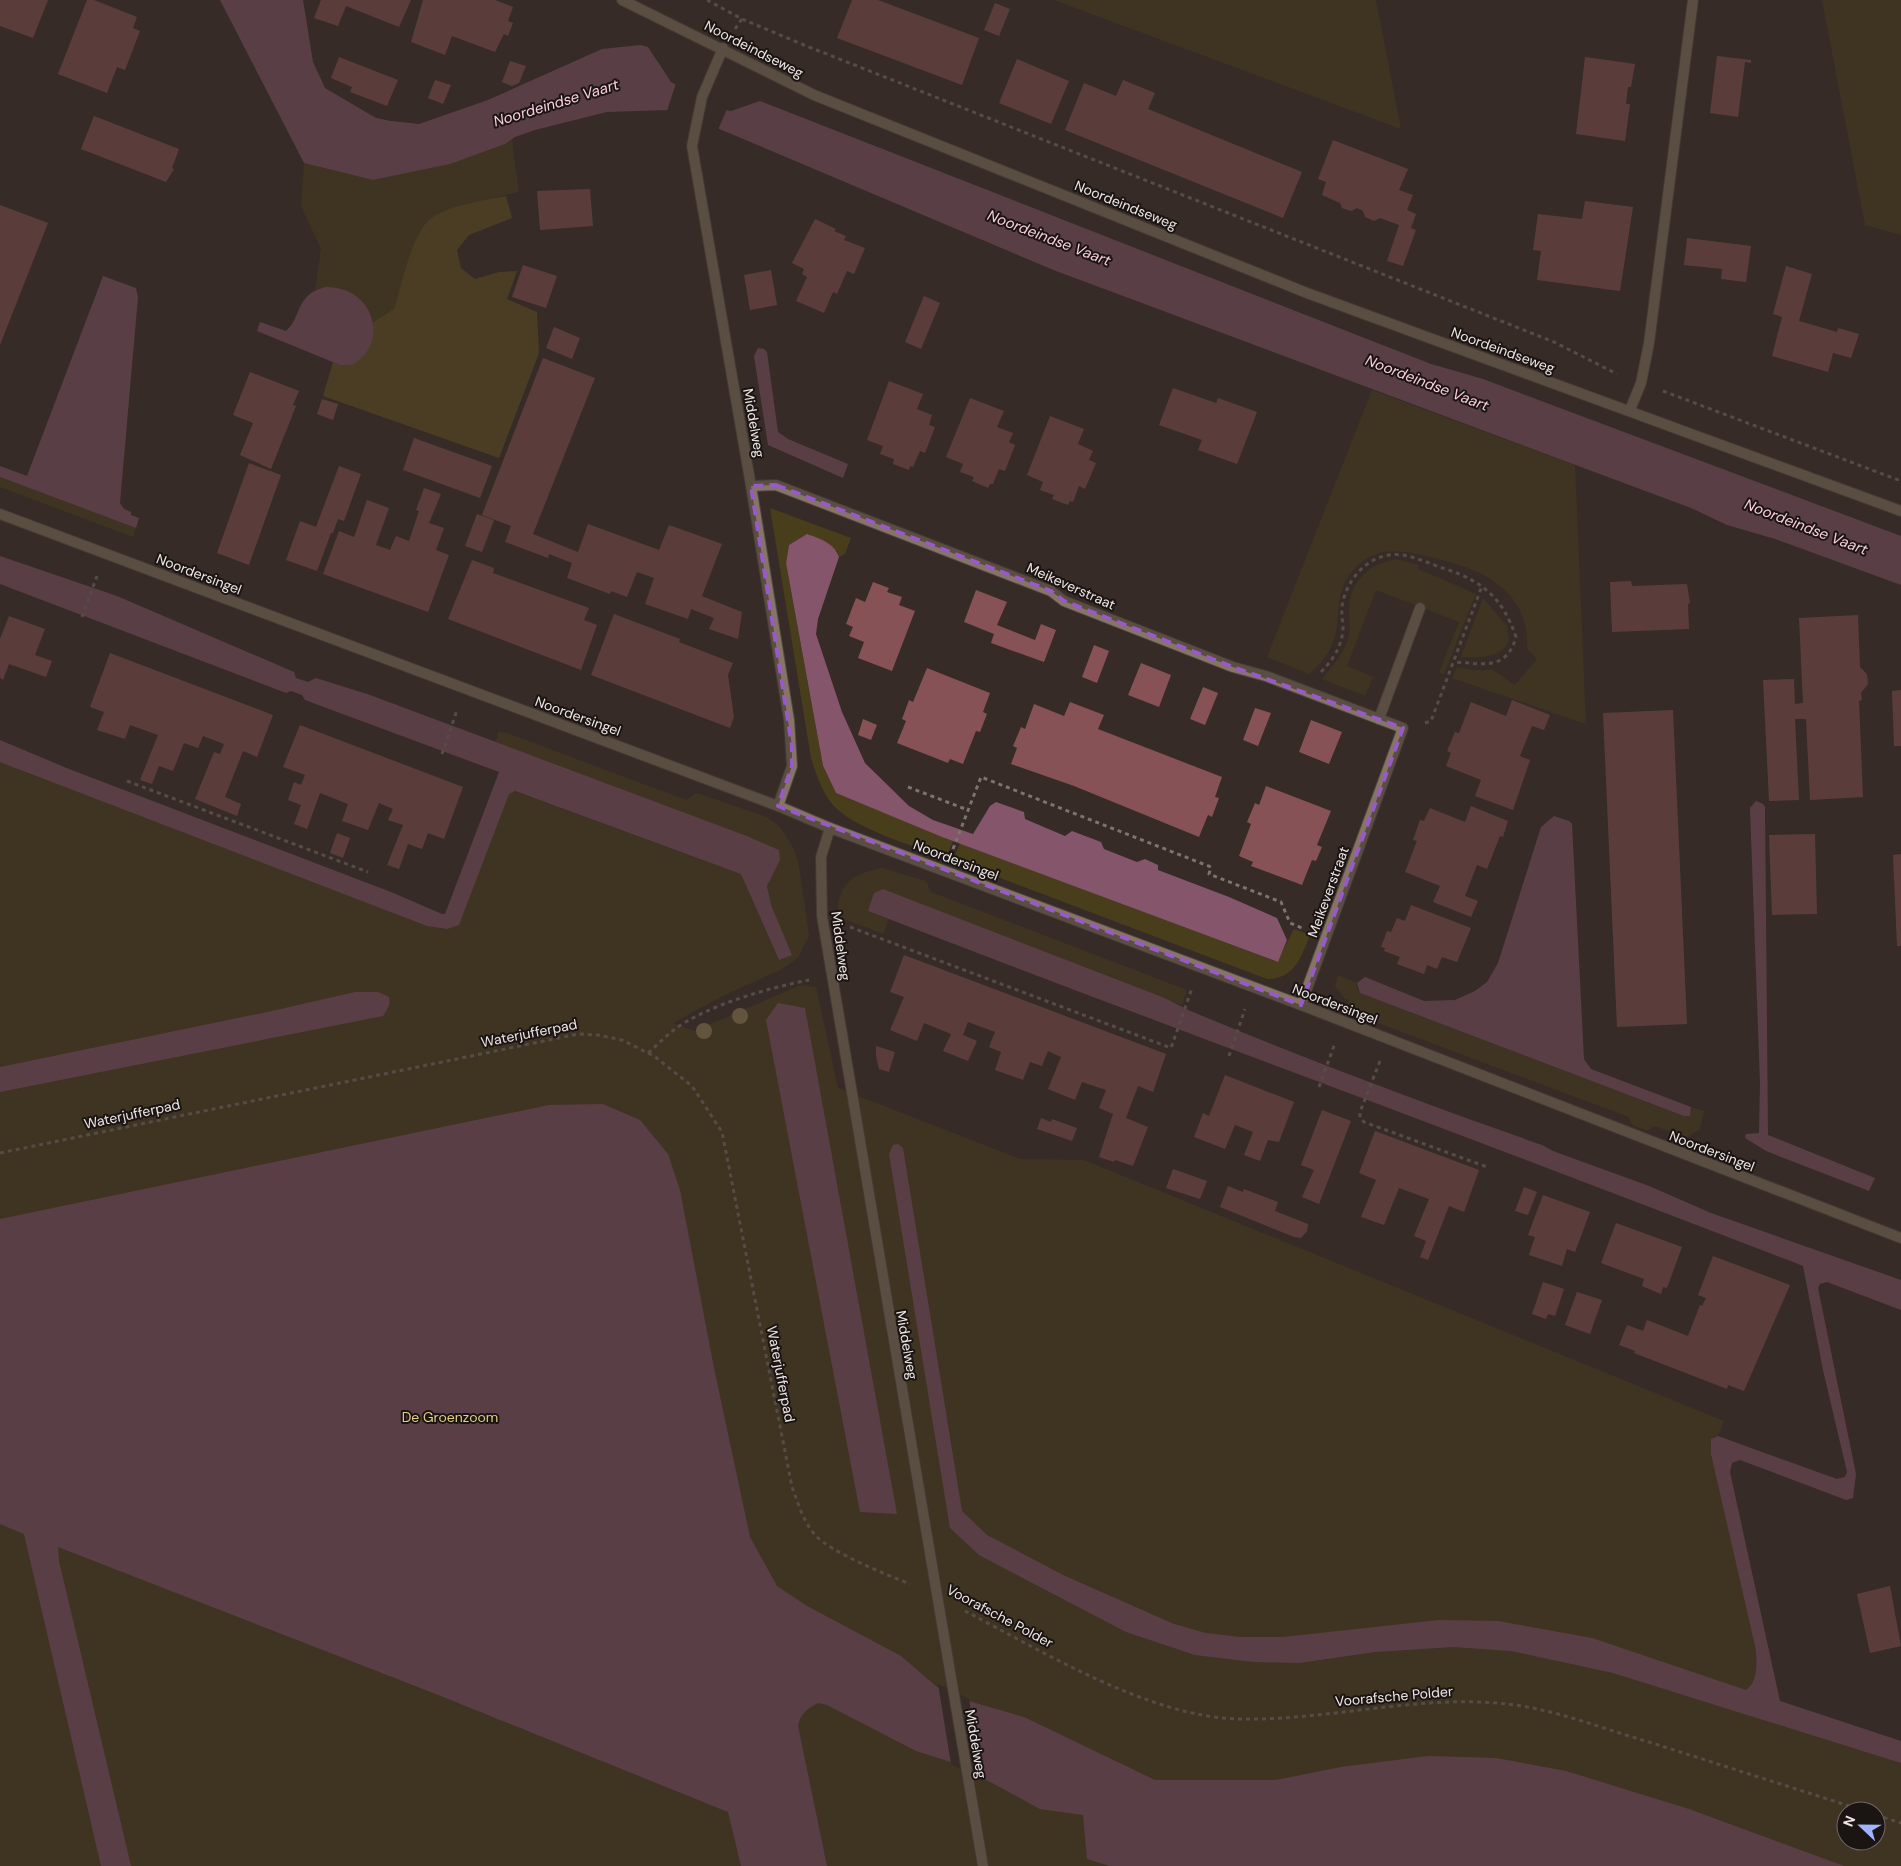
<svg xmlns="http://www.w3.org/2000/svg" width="1901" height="1866" font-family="'DM Sans',sans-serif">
	<rect width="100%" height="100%" fill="#362b26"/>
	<g fill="#493e1b" fill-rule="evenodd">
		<polygon points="1054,0 1376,0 1401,129"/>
		<polygon points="1822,0 1901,0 1901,235 1865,225"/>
		<polygon points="512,140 519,192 463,205 427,222 416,242 394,309 373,322 371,315 325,287 315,290 321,249 301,206 304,163 373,180 450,164"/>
		<path d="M1372 390 1575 465 1586 724 1452 678 1457 667 1472 670H1493L1515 685 1537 659 1527 649C1530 590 1482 569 1434 558 1405 551 1380 544 1356 567 1323 599 1356 637 1309 674L1267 657Z"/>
		<polygon points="0,477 136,528 133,537 0,487"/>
		<path d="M770 508 851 538 845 554 839 557 837 551 808 534 789 545 786 563 823 767 836 793 953 841 946 858C915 846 848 828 829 800 820 787 816 773 811 758Z"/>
		<path d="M1397 559 1419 565 1418 569 1476 594 1444 674 1439 673 1459 622 1376 590 1347 666 1373 677 1365 696 1322 679C1332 667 1342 655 1348 640 1351 630 1349 621 1349 610 1350 580 1369 564 1397 559Z"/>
		<path d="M1483 598 1507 626 1509 641C1499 660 1480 657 1461 657Z"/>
		<path d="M498 732 507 733 686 800 697 793 767 817 780 827 794 849 799 866 809 935 798 958 782 969 721 997 673 1023 694 1031 801 985 816 987 838 1088 1020 1159 1084 1160 1724 1421 1718 1436H1714L1727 1523 1755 1646 1757 1668 1764 1703 1901 1749V1866H0V758L412 920 427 926 447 929 509 793 514 791 741 874 779 960 792 954C784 937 767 906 768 887 768 877 780 869 779 850L747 836 496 742ZM1846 1811H1876V1841H1846Z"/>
		<path d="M960 843 1277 962 1294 929 1310 935C1301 957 1295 979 1267 979L953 860Z"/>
		<path d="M882 868 926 881 931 892 1187 990 1182 1005 883 889 868 911 888 919 884 934 838 917C836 885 852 874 882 868Z"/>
		<polygon points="1338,975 1357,983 1356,986 1360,993 1684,1116 1692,1110 1691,1107 1704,1111 1700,1129 1687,1137 1654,1126 1647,1131 1632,1125 1629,1117 1346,1011 1349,1000 1344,998 1335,986"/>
	</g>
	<path fill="#625323" d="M506 196 512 218 469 235 457 250 461 268 475 279 499 272 517 271 507 299 537 312 539 353 499 458 323 396 333 362 340 365 368 348 373 322 394 309C402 284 410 243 426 223 441 206 485 200 506 196Z"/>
	<g fill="#84556b">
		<polygon points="220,0 303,0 313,62 325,88 376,118 391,121 419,124 488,100 602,49 641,45 648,47 671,82 725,110 731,111 760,101 1431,364 1483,379 1901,536 1901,585 1775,539 1727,525 1691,508 1056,271 717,128 669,110 607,112 535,130 515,137 505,144 450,164 373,180 304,163"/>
		<polygon points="103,276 136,288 138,297 120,503 124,509 131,512 131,515 139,518 136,528 0,477 0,466 27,476"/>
		<path d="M325 287C374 286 391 343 352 365H340L257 331 260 322 286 331C302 317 295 295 325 287Z"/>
		<polygon points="758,348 764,349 767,352 778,432 788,439 848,464 843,478 768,445 754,356"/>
		<path d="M807 534C821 539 834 543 839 557L818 619 816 634 842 712 865 763 909 806 933 820 973 834 990 806 996 802 1024 812 1025 819 1065 836 1072 831 1101 842 1104 849 1137 862 1145 859 1158 865V870L1229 897 1277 918 1287 940 1278 962 942 837 836 793 823 766 786 563 789 545Z"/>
		<polygon points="0,556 117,596 294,672 296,678 308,682 316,678 370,695 747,836 779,850 780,860 767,886 771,905 792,955 779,960 741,874 515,791 509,794 459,925 447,929 427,926 0,762 0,740 69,769 391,892 442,914 445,914 499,772 305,700 302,695 291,691 286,693 0,584"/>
		<polygon points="1756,801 1763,804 1765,807 1768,1135 1875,1178 1869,1191 1766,1151 1745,1138 1746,1134 1759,1133 1760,1083 1750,808"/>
		<polygon points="1554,816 1569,821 1572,824 1584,1059 1591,1069 1691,1107 1690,1116 1684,1116 1360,993 1357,983 1365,977 1424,1001 1455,1000 1475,991 1487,982 1498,963 1541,827"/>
		<path d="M883 889 1162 997C1173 1001 1182 1008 1193 1012 1308 1060 1425 1104 1542 1145L1553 1151 1649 1186 1711 1213 1901 1280V1310L1827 1282 1820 1284 1818 1288 1856 1474 1853 1498 1846 1500 1740 1460 1732 1463 1730 1472 1780 1701 1901 1741V1763L1613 1673 1511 1651 1453 1647 1375 1652 1299 1663 1253 1662 1195 1655 1126 1632 979 1555 950 1528 889 1154 893 1145 898 1144 903 1148 962 1511 987 1535 1063 1575 1174 1624 1206 1633 1240 1637H1283L1439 1620 1498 1621 1592 1638 1746 1690C1759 1681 1757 1660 1755 1646L1711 1454V1439L1718 1436 1837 1479 1845 1477 1847 1472 1823 1370 1803 1266C1492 1145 1179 1031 868 911L874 893Z"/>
		<path d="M355 992H378L389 997C391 1004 387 1010 383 1016L0 1092V1067L272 1011Z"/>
		<polygon points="778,1003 805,1008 897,1514 860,1512 766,1020"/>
		<path d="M603 1104 640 1120 668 1154 680 1190 714 1368 750 1537 777 1586 807 1606 901 1656 937 1687 965 1700 1024 1717 1155 1780H1276L1341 1767 1428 1756 1496 1758 1566 1771 1689 1809 1844 1866H1110L1087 1859 1083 1815 1040 1809 957 1764 916 1751 827 1705 818 1703C808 1708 800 1714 798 1726L827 1866H741L728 1812 441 1696 58 1547 59 1561 131 1866H101L24 1534 0 1524V1219L549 1105Z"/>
	</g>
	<g fill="#362b26">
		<polygon points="676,83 727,109 718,130 667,111"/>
		<polygon points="938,1684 969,1699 983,1781 951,1764"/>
	</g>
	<g fill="#865256">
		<polygon points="0,0 48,0 33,38 0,26"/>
		<polygon points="87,0 94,0 137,17 133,28 140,31 125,70 117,67 107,93 58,74"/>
		<polygon points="321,0 411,0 399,27 346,6 338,26 314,18"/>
		<polygon points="423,0 495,0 513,7 508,21 513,23 508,36 504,34 495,52 452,36 445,55 411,42"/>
		<polygon points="852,0 878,0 979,38 962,85 837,38"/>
		<polygon points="995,3 1010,9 999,36 984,30"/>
		<polygon points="1717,56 1751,60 1751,63 1745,62 1738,117 1710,113"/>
		<polygon points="339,57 398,80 387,106 350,92 352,87 331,78"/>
		<polygon points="1585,57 1635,64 1631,87 1628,87 1626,104 1630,104 1625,141 1576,134"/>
		<polygon points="1017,59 1069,81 1051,124 999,103"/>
		<polygon points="510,61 526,66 519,83 512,86 502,82"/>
		<polygon points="435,80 451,85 443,104 428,98"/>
		<polygon points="1123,80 1155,93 1148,109 1302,172 1283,218 1065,130 1084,83 1116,96"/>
		<polygon points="94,116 179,149 172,168 174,169 166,182 81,149"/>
		<polygon points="1333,140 1408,169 1399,190 1413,195 1407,210 1416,214 1411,228 1416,230 1403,266 1387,261 1399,225 1380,218 1374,221 1365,217 1363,211 1357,208 1351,211 1342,208 1340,203 1322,195 1326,182 1318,179"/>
		<polygon points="590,189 593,226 540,230 537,191"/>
		<polygon points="1585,201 1633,207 1620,291 1537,280 1541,251 1533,250 1538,214 1582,219"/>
		<polygon points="0,205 48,223 0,345"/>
		<polygon points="815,219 836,229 834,231 846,236 844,240 865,248 854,274 847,271 837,294 833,292 824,313 796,301 807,277 802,274 804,269 792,263"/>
		<polygon points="1687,238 1751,246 1746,282 1721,279 1722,269 1684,265"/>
		<polygon points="523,265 557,276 546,308 512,297"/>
		<polygon points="1786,266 1812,274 1799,321 1837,332 1838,328 1859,334 1851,358 1833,353 1828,372 1772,356 1782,317 1773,314"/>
		<polygon points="771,270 777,305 750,310 744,275"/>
		<polygon points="924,296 940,303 921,349 905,342"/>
		<polygon points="554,327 580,338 572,359 546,348"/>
		<polygon points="543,358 595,378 533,534 578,552 588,524 659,550 669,525 722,544 702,596 742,612 738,639 709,629 714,618 691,609 688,619 645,604 654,578 637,572 627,597 611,591 610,594 567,578 572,563 549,554 548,558 505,542 511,526 482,515"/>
		<polygon points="250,372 299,391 293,405 296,406 271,469 240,455 253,423 233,415"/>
		<polygon points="889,381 923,394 917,409 932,415 929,425 935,427 925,453 920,451 913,467 910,466 909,470 893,464 894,459 880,454 883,446 867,440"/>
		<polygon points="1173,388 1216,403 1218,398 1257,412 1237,464 1198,450 1202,440 1159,425"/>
		<polygon points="970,398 1004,411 997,427 1013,433 1009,442 1015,445 1005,471 999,469 993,484 990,484 988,488 972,481 974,477 960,472 963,464 946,457"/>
		<polygon points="322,399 338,404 333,420 317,414"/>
		<polygon points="1050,416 1084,429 1078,444 1093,451 1089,460 1096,463 1085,489 1079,486 1073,502 1070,501 1068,505 1052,499 1054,495 1040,490 1043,482 1027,475"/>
		<polygon points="414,438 492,466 480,498 403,470"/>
		<polygon points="249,463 281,475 249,565 217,553"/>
		<polygon points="339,466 361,474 344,521 338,519 333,533 331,533 317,571 286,560 300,521 316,527"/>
		<polygon points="424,488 441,494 429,523 444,528 436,550 449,555 428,612 323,574 339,531 354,537 367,500 389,508 376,545 390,550 396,536 409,541 419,511 416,510"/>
		<polygon points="477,514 494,520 482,552 465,546"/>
		<polygon points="472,560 494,568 493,573 589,608 584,620 597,625 581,670 448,619"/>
		<polygon points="1631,581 1632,586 1687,584 1690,603 1688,604 1689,629 1612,632 1610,582"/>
		<polygon points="873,582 889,588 887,592 902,597 899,605 915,611 892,671 858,658 864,642 849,636 853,627 846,624 856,598 865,602"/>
		<polygon points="976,590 1007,602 997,625 1035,640 1041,624 1056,630 1044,662 991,643 994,634 964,622"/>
		<polygon points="614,614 680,639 679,642 733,663 728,675 734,717 730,728 591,675"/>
		<polygon points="1858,615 1860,667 1867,674 1868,684 1861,693 1862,700 1859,701 1863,797 1810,800 1806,719 1795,719 1799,800 1769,801 1763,680 1794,679 1795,704 1803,703 1799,618"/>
		<polygon points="9,616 45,629 35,655 52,661 46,677 9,664 3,680 0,678 0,639"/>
		<polygon points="1094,645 1109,651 1097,683 1082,677"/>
		<polygon points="110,653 273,715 257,757 243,751 225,797 241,804 237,816 195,799 214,752 220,754 224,744 203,736 198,748 184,743 173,771 159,766 152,784 140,780 158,735 130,725 125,739 97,730 104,712 90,707"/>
		<polygon points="1141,663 1171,675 1159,707 1128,695"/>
		<polygon points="927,668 990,693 983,712 987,714 980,732 976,731 963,764 950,759 948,763 897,743 906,721 902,719 909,700 913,702"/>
		<polygon points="1203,687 1218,693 1205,725 1190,719"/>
		<polygon points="1901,690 1901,746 1894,746 1892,691"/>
		<polygon points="1512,700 1550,715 1544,730 1532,726 1520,756 1530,760 1513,810 1475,796 1481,780 1446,766 1451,753 1447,751 1455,732 1459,733 1471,702 1506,716"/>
		<polygon points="1070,702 1104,715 1098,729 1222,777 1215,797 1219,798 1212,817 1208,815 1199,837 1074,786 1011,764 1017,748 1013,746 1021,727 1025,729 1034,704 1064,716"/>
		<polygon points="1255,708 1271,713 1258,746 1243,740"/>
		<polygon points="1673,710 1687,1024 1617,1027 1603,713"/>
		<polygon points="863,719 877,725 871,740 858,735"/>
		<polygon points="1311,720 1342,732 1329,764 1299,752"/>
		<polygon points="300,725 463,787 444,839 428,833 422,849 408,844 399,869 387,865 403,825 388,820 393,809 379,803 368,830 342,821 348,804 320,793 307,829 294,824 301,805 288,800 294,782 301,785 305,775 283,767"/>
		<polygon points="1266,786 1331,811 1317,845 1322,847 1316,861 1312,860 1302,885 1251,866 1253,862 1239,856 1251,824 1247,822 1255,803 1259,805"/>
		<polygon points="1471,806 1508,821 1503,837 1500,836 1487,869 1477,865 1465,896 1478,901 1471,917 1433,902 1440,886 1405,872 1417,841 1413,840 1420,820 1424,821 1430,808 1465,822"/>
		<polygon points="337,833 350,838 343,858 330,853"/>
		<polygon points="1815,834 1817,914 1772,915 1769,835"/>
		<polygon points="1901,854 1901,946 1897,946 1893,855"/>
		<polygon points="1411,905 1471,928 1457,962 1442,957 1437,969 1427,965 1424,974 1397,964 1400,957 1384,951 1385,948 1381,947 1387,931 1391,932 1397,918 1405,921"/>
		<polygon points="904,955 1166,1054 1153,1092 1138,1086 1126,1118 1148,1127 1133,1166 1115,1160 1114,1162 1099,1157 1113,1114 1099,1108 1106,1090 1082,1082 1075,1100 1048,1089 1061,1057 1048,1051 1042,1066 1030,1062 1023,1080 995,1070 1001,1052 989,1047 995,1032 968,1022 963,1035 977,1041 968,1061 943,1051 951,1034 924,1023 917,1041 890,1030 904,997 890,992"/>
		<polygon points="876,1046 895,1052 889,1072 879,1069 876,1056"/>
		<polygon points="1225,1075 1294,1102 1279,1142 1268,1140 1260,1161 1244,1155 1253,1132 1235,1125 1225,1149 1194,1137 1203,1113 1209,1116"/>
		<polygon points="1322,1110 1351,1121 1319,1204 1302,1197 1314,1170 1301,1165"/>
		<polygon points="1041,1118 1051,1122 1052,1119 1077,1128 1072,1141 1037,1129"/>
		<polygon points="1375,1131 1479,1170 1464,1212 1449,1206 1428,1260 1420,1257 1426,1241 1414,1236 1429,1199 1399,1188 1384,1225 1361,1217 1376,1180 1359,1173"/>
		<polygon points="1173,1169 1207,1181 1200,1199 1166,1188"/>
		<polygon points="1228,1186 1243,1192 1244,1189 1278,1202 1275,1211 1308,1224 1307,1231 1301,1238 1294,1237 1220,1207"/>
		<polygon points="1524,1187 1537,1192 1528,1215 1515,1211"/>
		<polygon points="1543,1195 1590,1212 1575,1252 1567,1249 1562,1266 1529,1255 1535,1237 1528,1235"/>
		<polygon points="1616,1223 1682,1247 1667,1288 1663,1287 1661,1294 1642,1286 1644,1279 1601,1263"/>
		<polygon points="1713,1256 1790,1285 1744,1391 1728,1385 1727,1389 1634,1353 1635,1351 1619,1345 1627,1325 1643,1331 1647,1320 1688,1336 1700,1305 1702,1306 1706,1298 1698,1295"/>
		<polygon points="1543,1282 1564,1289 1555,1316 1548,1314 1546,1319 1532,1314"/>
		<polygon points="1577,1292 1602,1300 1590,1334 1565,1325"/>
		<polygon points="1890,1586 1901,1646 1870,1653 1857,1594"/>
	</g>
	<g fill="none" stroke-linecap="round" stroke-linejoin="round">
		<g stroke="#534944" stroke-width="12">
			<polyline id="service" points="1379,719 1420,608"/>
		</g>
		<g stroke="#534944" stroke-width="12">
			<g id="minor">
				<polyline points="723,48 702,97 692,146 751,486 789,720 792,766 778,806"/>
				<polyline points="1630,410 1641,383 1649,343 1693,0"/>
				<polyline points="751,486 776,485 1051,591 1064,601 1233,667 1266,676 1403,728 1301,1005"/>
				<polyline points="0,514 778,806 830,828 1301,1005 1901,1238"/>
				<polyline points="830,828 821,857 822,916 983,1866"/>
			</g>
		</g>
		<g stroke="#534944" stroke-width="12">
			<polyline id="tertiary" points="622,0 814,95 1307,293 1901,511"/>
		</g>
		<g stroke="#7d736f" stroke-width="3" stroke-dasharray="4 4" stroke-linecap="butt">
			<polyline points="707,0 742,19 804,45 1554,342 1617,374"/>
			<polyline points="735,29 742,19"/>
			<polyline points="1663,391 1901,481"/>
			<polyline points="82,617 97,576"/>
			<path d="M1321 672C1333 660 1342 646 1343 629 1343 621 1341 613 1342 606 1347 577 1371 551 1402 555 1417 557 1432 565 1446 569 1484 582 1503 599 1516 637 1506 672 1482 663 1453 662"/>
			<polyline points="1425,723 1431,721 1482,586"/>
			<polyline points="442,754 457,710"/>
			<polyline points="127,781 368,872"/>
			<polyline points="908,787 968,810"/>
			<polyline points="953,849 981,777 1211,867 1209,874 1281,902 1290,923 1302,928"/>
			<polyline points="850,927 1171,1048 1192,988"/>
			<path d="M648 1053C656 1046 663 1039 671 1032 704 1006 768 988 809 980"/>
			<polyline points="1229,1056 1245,1009"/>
			<polyline points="1380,1061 1360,1112 1360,1118 1364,1122 1487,1167"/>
			<polyline points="1319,1087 1335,1043"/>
			<path d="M0 1153 578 1034 598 1035 622 1040 654 1056 692 1086 722 1132 792 1487C798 1503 803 1521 815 1535 830 1552 887 1575 910 1584"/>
			<path d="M965 1611C1044 1652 1149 1717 1239 1719 1334 1721 1427 1691 1522 1706 1564 1713 1607 1730 1649 1742 1721 1765 1793 1788 1865 1811"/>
			<polyline points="1876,1815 1901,1823"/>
		</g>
		<use href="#service" stroke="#867565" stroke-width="10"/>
		<use href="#minor" stroke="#867565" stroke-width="10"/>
		<use href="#tertiary" stroke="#867565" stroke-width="10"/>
	</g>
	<g fill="#988559">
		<circle cx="740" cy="1016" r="8"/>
		<circle cx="704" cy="1031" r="8"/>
	</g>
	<path d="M0 0H1901V1866H0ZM776 485 1051 591 1064 601 1233 667 1403 728 1301 1005 778 806 792 766V746L751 486Z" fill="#362b26" fill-opacity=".55" fill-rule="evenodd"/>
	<path fill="none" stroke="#985ac8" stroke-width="4" stroke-dasharray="10 6" stroke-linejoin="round" d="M776 485 1051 591 1064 601 1233 667 1403 728 1301 1005 778 806 792 766V746L751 486Z"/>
	<g text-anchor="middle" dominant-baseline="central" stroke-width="4" stroke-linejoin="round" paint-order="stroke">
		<g font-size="14" fill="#eee6e4" stroke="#1a1413">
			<text transform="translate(754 49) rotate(27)">Noordeindseweg</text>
			<text transform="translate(1126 205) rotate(22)">Noordeindseweg</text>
			<text transform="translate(1503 350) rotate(20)">Noordeindseweg</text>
			<text transform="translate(754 423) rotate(80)">Middelweg</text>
			<text transform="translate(199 574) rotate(21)">Noordersingel</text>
			<text transform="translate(1071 586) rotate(24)">Meikeverstraat</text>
			<text transform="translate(578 716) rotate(20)">Noordersingel</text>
			<text transform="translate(956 860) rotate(21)">Noordersingel</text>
			<text transform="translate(1328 892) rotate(-70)">Meikeverstraat</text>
			<text transform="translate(841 946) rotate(82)">Middelweg</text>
			<text transform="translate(1335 1004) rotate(21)">Noordersingel</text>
			<text transform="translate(529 1033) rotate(-11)">Waterjufferpad</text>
			<text transform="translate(132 1114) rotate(-12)">Waterjufferpad</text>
			<text transform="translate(1712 1151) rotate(21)">Noordersingel</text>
			<text transform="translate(907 1345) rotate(80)">Middelweg</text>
			<text transform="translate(781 1374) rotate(79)">Waterjufferpad</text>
			<text transform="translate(1000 1616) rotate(28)">Voorafsche Polder</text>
			<text transform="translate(1394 1696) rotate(-5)">Voorafsche Polder</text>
			<text transform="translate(976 1744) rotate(80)">Middelweg</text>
		</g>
		<g font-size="14" fill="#e8cf83" stroke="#1a1413">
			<text x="450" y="1417">De Groenzoom</text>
		</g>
		<g font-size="15" font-style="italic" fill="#fbcce1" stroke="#1a1413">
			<text transform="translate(556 103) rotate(-17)">Noordeindse Vaart</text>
			<text transform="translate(1049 238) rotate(21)">Noordeindse Vaart</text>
			<text transform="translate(1427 383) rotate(21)">Noordeindse Vaart</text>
			<text transform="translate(1806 527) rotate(21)">Noordeindse Vaart</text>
		</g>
	</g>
	<g transform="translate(1861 1826) rotate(292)"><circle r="24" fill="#1a1413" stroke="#6f6867"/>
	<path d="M0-4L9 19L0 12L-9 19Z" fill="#a0b3fd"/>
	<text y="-8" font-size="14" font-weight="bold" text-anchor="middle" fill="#eee6e4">N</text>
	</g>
</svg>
